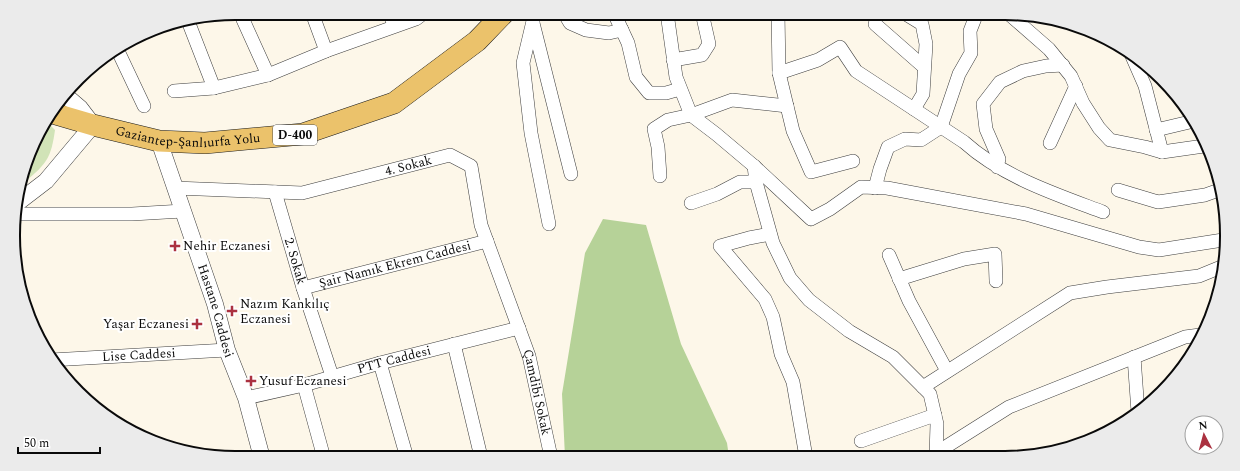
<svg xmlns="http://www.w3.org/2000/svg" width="1240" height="471" font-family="Spectral,serif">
	<rect width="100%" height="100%" fill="#fdf7e9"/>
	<path fill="#d1e3b7" d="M45 122 48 123 55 130C51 158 47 163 26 181H24L43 124Z"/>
	<polygon fill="#b6d298" points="603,219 646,225 681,344 727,443 729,457 565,457 562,394 585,253"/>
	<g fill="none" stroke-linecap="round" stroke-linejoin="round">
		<g stroke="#3d3d3d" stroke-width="14">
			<g id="minor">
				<polyline points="240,13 268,75"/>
				<polyline points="312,13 326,51"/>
				<polyline points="390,13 394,26"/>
				<polyline points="564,13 570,23 586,30 609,33 622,30"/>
				<polyline points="614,13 628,43 636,77 649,93 666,93 680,89"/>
				<polyline points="667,13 676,77 691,115 716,134 754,166 811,219 830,209 861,187 887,188 1026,214 1139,247 1159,250 1223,240"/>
				<polyline points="778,13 779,73 793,131 811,172 853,161"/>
				<polyline points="904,13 922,24 926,44 923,94 914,109"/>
				<polyline points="1006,13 1010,15 1049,49 1071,76 1083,103 1099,128 1110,140 1145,147 1162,152 1204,146"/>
				<polyline points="188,21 214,88"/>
				<polyline points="533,21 523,63 531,133 549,224"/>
				<polyline points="533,23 571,174"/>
				<polyline points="875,24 924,67"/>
				<polyline points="118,51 144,106"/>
				<polyline points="1131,54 1145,86 1162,152"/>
				<polyline points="673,60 702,55 709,44 702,13"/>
				<path d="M779 73 818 60 840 47 856 71 964 142C1003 177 1055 194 1103 212"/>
				<polyline points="174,91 214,88 268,75 326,51 416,19 424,13"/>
				<polyline points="1156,130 1194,121"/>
				<polyline points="1050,143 1076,86"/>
				<polyline points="754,166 756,182 773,243 790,278 809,300 849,331 893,357 930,394 937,424 936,456"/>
				<polyline points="997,167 999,159 986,129 983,104 1000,82 1023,71 1046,66 1063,65"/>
				<polyline points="660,176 658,147 654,129 668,120 691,115 732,100 787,106"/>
				<path id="s1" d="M175 188 302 193 450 155 471 166 481 225 529 356 551 457"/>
				<polyline points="875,188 880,169 888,147 905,139 921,140 941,127 959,74 971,53 970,31 977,13"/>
				<polyline points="1118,190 1158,202 1205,195 1219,190"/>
				<path id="s2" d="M275 192 303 288 332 376"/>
				<polyline points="691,203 717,194 740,182 756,182"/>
				<polyline points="15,214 132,214 183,211"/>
				<polyline points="770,234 749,238 720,246 765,299 773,317 781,354 793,382 806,457"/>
				<polyline points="889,255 909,301 947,371"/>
				<polyline points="899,279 964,259 995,254 996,281"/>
				<path id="s3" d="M303 288 487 241"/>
				<polyline points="454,344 481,457"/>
				<polyline points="1134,357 1138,412"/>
				<path id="s4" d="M51 360 227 350"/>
				<polyline points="380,363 407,458"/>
				<polyline points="304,385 324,458"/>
				<polyline points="923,387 1070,293 1107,287 1199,276 1221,267"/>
				<path id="s5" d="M246 398 304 385 380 363 519 328"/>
				<polyline points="861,441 935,415"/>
				<polyline points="936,453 1009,407 1185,337 1200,335"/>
			</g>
		</g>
		<g stroke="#3d3d3d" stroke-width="17">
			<g id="tertiary">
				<path id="s6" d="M159 141 215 304 227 350 246 398 262 458"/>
				<polyline points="16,204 46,181 93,125 80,108 66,96"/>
			</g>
		</g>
		<g stroke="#1b1b1b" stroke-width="22">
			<g id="primary">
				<path id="s7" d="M52 113 93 125 159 141 205 143 303 134 394 103 477 41 504 13"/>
			</g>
		</g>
		<use href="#minor" stroke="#fff" stroke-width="13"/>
		<use href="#tertiary" stroke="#fff" stroke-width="16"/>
		<use href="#primary" stroke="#ebc26b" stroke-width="21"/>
	</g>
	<g fill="#ab3140" stroke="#fff" stroke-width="1.5">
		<path d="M173 240h4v4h4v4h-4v4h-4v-4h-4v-4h4z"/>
		<path d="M230 305h4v4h4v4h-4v4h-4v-4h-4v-4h4z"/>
		<path d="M195 318h4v4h4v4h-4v4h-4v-4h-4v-4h4z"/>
		<path d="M249 375h4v4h4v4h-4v4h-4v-4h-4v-4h4z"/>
	</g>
	<g text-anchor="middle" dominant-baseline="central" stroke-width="4" stroke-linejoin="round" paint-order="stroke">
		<rect fill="#fff" stroke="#545454" stroke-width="1" x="273" y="125" width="44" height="20" rx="3"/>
		<g font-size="12" font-weight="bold" fill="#0a0a0a">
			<text x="295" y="135">D-400</text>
		</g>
		<g font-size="13" fill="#0a0a0a" stroke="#fff">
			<text stroke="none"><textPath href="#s7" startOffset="139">Gaziantep-Şanlıurfa Yolu</textPath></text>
			<text stroke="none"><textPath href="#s1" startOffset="237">4. Sokak</textPath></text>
			<text stroke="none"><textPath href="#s2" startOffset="72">2. Sokak</textPath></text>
			<text stroke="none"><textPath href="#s3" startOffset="95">Şair Namık Ekrem Caddesi</textPath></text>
			<text stroke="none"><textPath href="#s6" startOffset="179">Hastane Caddesi</textPath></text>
			<text stroke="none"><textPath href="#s4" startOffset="88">Lise Caddesi</textPath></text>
			<text stroke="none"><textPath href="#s5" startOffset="153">PTT Caddesi</textPath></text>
			<text stroke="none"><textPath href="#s1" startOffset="540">Çamdibi Sokak</textPath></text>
		</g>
		<g font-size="13" fill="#0a0a0a" stroke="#fff" text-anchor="start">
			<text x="183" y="246">Nehir Eczanesi</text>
			<text x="240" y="304">Nazım Kankılıç<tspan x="240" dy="15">Eczanesi</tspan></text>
			<text x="189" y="324" text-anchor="end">Yaşar Eczanesi</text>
			<text x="259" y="381">Yusuf Eczanesi</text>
		</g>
	</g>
	<path d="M0 0H1240V471H0ZM235 20H1005A215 215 0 0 1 1220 235V236A215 215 0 0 1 1005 451H235A215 215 0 0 1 20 236V235A215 215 0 0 1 235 20Z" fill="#ebebeb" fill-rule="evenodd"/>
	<path fill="none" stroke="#0a0a0a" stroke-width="2" d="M235 20H1005A215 215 0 0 1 1220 235V236A215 215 0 0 1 1005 451H235A215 215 0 0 1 20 236V235A215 215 0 0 1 235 20Z"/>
	<g transform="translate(1204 435) rotate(354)"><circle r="19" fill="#ffffff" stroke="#9d9d9d"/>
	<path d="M0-3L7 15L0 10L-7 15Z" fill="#ab3140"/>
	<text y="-6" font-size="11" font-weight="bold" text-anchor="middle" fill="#0a0a0a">N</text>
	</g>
	<path d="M18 447v6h82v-6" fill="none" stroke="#0a0a0a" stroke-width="2"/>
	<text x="24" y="447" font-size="12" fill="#0a0a0a" stroke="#ffffff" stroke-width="3" paint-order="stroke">50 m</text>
</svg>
